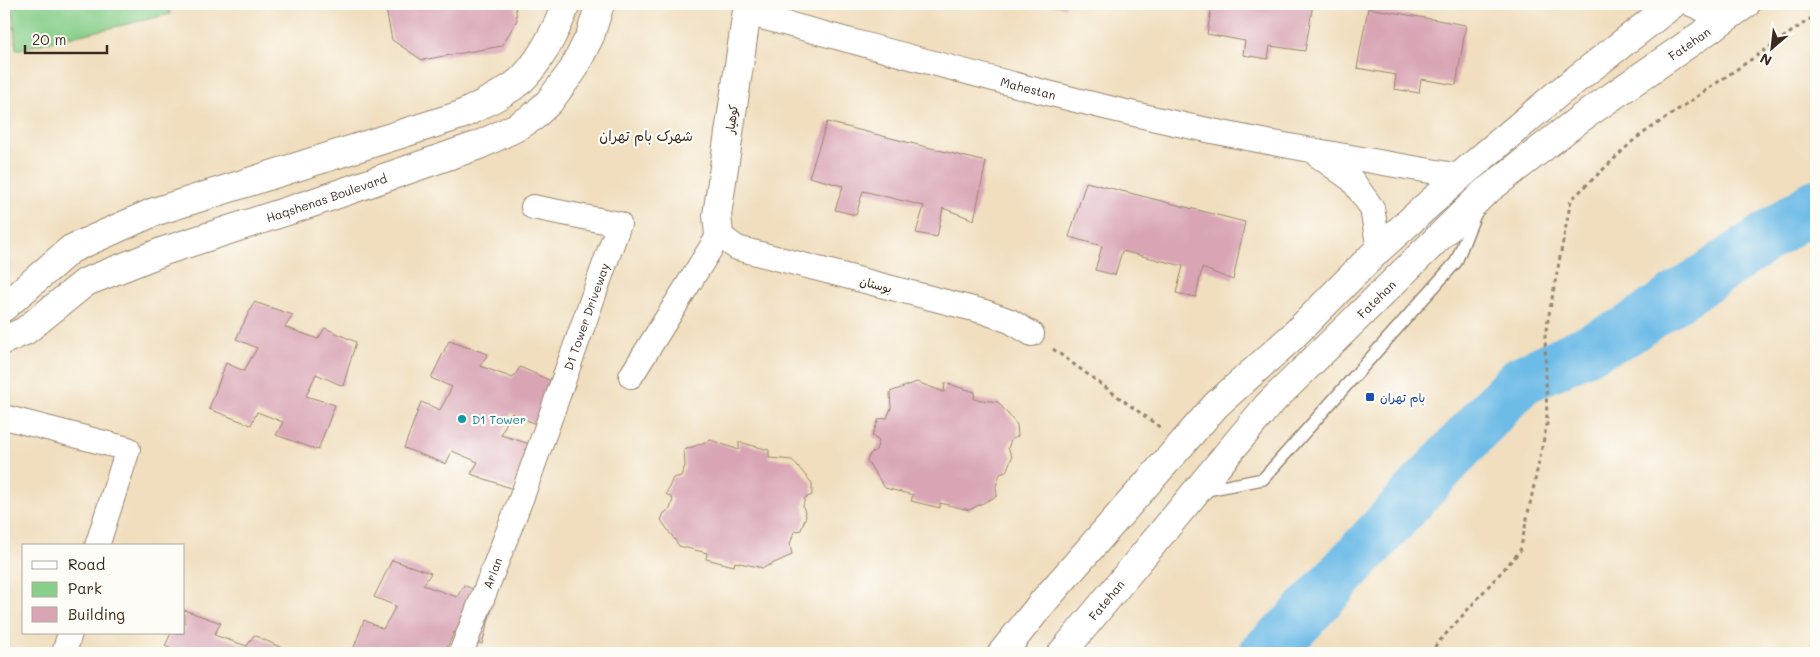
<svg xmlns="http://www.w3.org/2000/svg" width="1820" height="657" font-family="Mali,'Playpen Sans Arabic',sans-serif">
	<rect width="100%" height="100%" fill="#fdfcf7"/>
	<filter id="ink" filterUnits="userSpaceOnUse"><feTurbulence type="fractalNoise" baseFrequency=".02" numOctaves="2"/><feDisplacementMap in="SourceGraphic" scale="10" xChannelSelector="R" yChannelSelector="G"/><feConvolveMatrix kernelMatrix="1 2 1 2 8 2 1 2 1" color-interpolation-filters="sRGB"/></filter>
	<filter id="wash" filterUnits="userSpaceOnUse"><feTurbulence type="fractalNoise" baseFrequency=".0096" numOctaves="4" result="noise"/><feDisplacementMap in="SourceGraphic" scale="20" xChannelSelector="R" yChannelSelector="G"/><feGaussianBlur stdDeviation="1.12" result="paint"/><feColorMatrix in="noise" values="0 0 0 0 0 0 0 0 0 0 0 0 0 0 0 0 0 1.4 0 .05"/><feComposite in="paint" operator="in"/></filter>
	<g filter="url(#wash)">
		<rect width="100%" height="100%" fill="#f0debe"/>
		<polygon fill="#88cf8b" stroke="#627c54" points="12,4 167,4 170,14 16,50"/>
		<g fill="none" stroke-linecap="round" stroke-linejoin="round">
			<polyline stroke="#6dbbe7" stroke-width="50" points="1264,653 1296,624 1520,381 1625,332 1816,204"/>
		</g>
		<g id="blocks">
			<g fill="#d9a5b5">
				<polygon points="385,4 515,4 517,20 502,46 422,60 392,40"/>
				<polygon points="1047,4 1066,4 1065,8"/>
				<polygon points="1212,4 1313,4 1305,51 1270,46 1268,59 1243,55 1245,41 1207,34"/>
				<polygon points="1368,8 1466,25 1456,85 1421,79 1419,93 1394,89 1396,75 1357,68"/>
				<polygon points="827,122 986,162 974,220 943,208 937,237 916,233 924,206 863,191 856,215 835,210 843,186 809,177"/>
				<polygon points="1086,182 1245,222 1233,280 1202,268 1196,297 1176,293 1183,266 1122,251 1115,275 1095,270 1102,246 1069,237"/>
				<polygon points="254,302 293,315 285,327 318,339 325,328 356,342 343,386 316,374 306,396 335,405 318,450 276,435 283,422 257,412 251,425 209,409 226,363 244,371 257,348 236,339"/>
				<polygon points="449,341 488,354 480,366 513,378 520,367 551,381 538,425 511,413 501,435 530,444 513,489 471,474 478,462 452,451 446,464 404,448 421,402 440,410 452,387 431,378"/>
				<polygon points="917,382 944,392 945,383 975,392 974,399 998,402 1017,425 1018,436 1011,440 1008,448 1012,457 1006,472 1000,474 996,486 997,496 969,510 940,503 940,508 911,501 913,495 885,488 867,461 870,454 876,450 879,441 872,436 879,419 887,418 891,408 890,392"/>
				<polygon points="711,440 739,450 739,442 769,450 769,458 792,460 812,483 812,495 805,498 803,506 806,516 801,530 794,532 790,544 792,555 763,568 735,562 734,566 706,559 707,553 679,546 661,520 664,513 670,509 673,499 666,494 673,478 681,476 685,466 684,450"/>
				<polygon points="392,560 431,573 423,585 457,597 464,585 494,600 482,644 454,632 445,653 352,653 364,620 383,629 396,606 374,597"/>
				<polygon points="184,610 221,623 214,635 247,646 254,635 284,649 283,653 181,653 165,646 171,633 184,633"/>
			</g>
		</g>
	</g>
	<g filter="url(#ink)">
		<use href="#blocks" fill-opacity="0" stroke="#96846e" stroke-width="1"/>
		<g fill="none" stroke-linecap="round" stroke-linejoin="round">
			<g stroke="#96846e" stroke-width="14">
				<polyline id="service" points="1202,491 1263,479 1456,262 1476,212"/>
			</g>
			<g stroke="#96846e" stroke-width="26">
				<g id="minor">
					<polyline points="1691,4 1723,18"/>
					<path id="s1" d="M746 13C895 52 1043 95 1193 127 1282 146 1371 161 1460 176"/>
					<polyline points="1317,155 1352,180 1372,208 1379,249"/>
					<polyline points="631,376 719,235 737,248 985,312 1010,321 1032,334"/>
					<polyline points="4,417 128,449 97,546"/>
					<polyline points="64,653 70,633"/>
					<path id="s2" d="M461 653 524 491 619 224 533 207"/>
				</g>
			</g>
			<g stroke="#96846e" stroke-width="30">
				<g id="tertiary">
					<polyline points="719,235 717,215 748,4"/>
					<polyline points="1002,653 1043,602 1216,405 1292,337 1379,249 1460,176 1556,95 1673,4"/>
					<path id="s3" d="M1062 653 1268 405 1484 193 1581 118 1746 4"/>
				</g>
			</g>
			<g stroke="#96846e" stroke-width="30">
				<g id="secondary">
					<path d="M4 307 71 249 154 212 461 115C479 106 498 97 515 85 537 69 557 29 566 4"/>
					<path id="s4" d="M4 340 25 331 86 282 164 251 312 203 479 145 515 128 533 117 549 102 573 70 590 36 600 4"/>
				</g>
			</g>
			<g stroke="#96846e" stroke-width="3" stroke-dasharray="4 4" stroke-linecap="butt">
				<polyline points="1053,349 1161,428"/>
				<polyline points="1429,653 1520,551 1547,424 1545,335 1571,200 1635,139 1816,15"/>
			</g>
			<use href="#service" stroke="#fff" stroke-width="11"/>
			<use href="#minor" stroke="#fff" stroke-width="24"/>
			<use href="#tertiary" stroke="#fff" stroke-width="28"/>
			<use href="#secondary" stroke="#fff" stroke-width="28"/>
		</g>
	</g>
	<rect fill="#1a4fb4" stroke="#fdfcf7" stroke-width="2" x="1365" y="392" width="10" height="10" rx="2.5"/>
	<circle fill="#0f9aa8" stroke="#fdfcf7" stroke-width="2" cx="462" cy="419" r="5"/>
	<g text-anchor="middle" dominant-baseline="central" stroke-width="4.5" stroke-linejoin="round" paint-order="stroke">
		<g font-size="12" fill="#3b2a1e" stroke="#fdfcf7">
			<text stroke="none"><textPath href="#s3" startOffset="879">Fatehan</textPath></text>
			<text stroke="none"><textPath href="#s1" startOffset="292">Mahestan</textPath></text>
			<text transform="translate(731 119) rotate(-82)">کوهیار</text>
			<text stroke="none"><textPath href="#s4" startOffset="356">Haqshenas Boulevard</textPath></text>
			<text transform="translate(876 284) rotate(14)">بوستان</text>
			<text stroke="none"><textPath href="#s3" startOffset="474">Fatehan</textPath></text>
			<text stroke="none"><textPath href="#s2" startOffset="359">D1 Tower Driveway</textPath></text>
			<text stroke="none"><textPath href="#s2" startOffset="86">Arian</textPath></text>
			<text stroke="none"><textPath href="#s3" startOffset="69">Fatehan</textPath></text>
		</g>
		<g font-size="12" fill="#164399" stroke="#fdfcf7" text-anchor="start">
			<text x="1380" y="397">بام تهران</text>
		</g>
		<g font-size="12" fill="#0d838f" stroke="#fdfcf7" text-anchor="start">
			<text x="472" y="419">D1 Tower</text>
		</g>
		<g font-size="14" fill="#3b2a1e" stroke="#fdfcf7">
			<text x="646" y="135">شهرک بام تهران</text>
		</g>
	</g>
	<rect width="1820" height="657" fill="none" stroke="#fdfcf7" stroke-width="20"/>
	<rect x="22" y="544" width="162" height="90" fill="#fdfcf7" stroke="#afa8a0"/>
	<rect x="32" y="561" width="25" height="8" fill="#ffffff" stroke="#afa8a0"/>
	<text x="68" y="570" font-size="15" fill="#3b2a1e">Road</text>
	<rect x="32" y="582" width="25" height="15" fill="#88cf8b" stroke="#afa8a0"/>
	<text x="68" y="594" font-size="15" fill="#3b2a1e">Park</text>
	<rect x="32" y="607" width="25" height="15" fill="#d9a5b5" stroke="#afa8a0"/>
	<text x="68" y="620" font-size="15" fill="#3b2a1e">Building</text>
	<g transform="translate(1772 48) rotate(208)" stroke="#fdfcf7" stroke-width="4" paint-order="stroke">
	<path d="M0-4L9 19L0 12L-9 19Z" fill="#3b2a1e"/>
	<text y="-8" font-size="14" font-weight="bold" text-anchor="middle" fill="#3b2a1e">N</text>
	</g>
	<path d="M25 45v8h82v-8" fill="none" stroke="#3b2a1e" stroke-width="2.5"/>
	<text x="32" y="45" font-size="15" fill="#3b2a1e" stroke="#fdfcf7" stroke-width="4" paint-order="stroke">20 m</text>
</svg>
